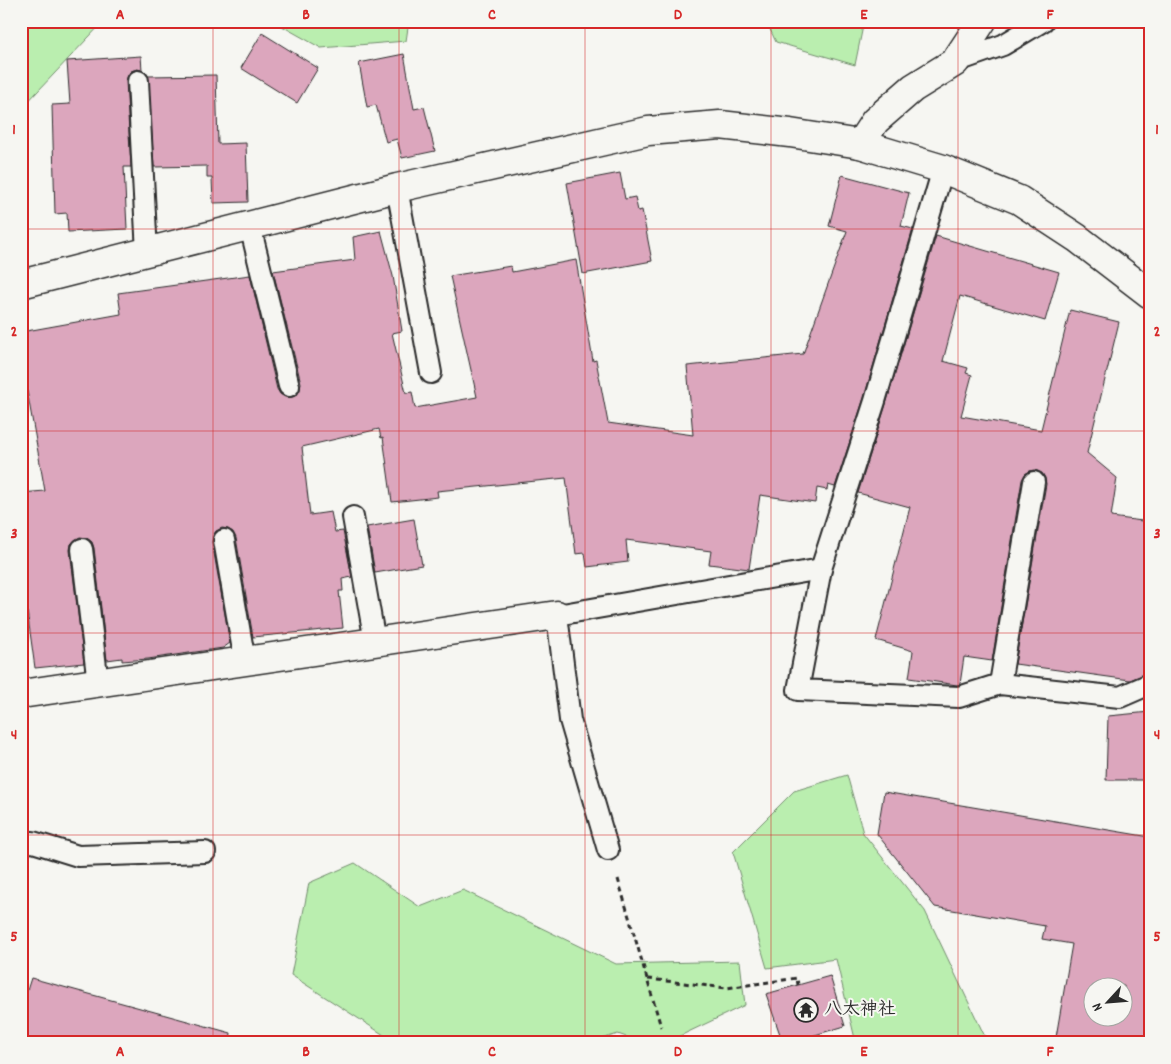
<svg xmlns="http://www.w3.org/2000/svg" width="1171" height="1064" font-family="Dekko,'Klee One',sans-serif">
	<rect width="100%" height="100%" fill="#f6f6f2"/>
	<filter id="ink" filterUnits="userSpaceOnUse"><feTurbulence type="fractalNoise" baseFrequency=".02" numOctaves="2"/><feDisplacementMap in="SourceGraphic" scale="10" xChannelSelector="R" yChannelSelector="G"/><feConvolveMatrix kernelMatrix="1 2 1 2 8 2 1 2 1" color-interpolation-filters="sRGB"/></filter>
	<g filter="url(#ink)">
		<g fill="#baeeaf" stroke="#728c6d">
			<polygon points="21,21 104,21 21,109"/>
			<polygon points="273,21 409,21 406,41 321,48"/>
			<polygon points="766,21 864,21 855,65 776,42"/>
			<polygon points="847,775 863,833 925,911 988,1043 856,1043 836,959 767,968 733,852 794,791"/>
			<polygon points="355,863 420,907 463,890 616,964 740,961 745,1005 665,1043 643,1043 618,1034 589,1043 386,1043 384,1035 291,975 309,883"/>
		</g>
		<g fill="#dca6bd" stroke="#2b2b2b" fill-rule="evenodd">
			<polygon points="262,33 318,68 297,103 241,68"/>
			<polygon points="404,54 414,109 424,107 435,151 402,158 397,139 386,142 376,105 367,107 359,63"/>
			<polygon points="141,56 142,70 137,69 131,71 128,75 126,81 131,167 124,167 127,229 68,232 67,213 55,214 52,105 70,104 67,61"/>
			<polygon points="216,75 218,144 246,143 248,202 213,203 212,178 207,178 207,166 154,167 148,76"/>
			<polygon points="620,173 625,199 635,197 638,211 642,210 652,261 583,274 567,183"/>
			<polygon points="842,175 909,193 901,226 913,229 864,398 835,487 828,485 827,490 817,488 815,503 760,495 749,569 709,564 711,551 626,540 628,562 587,567 585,553 576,554 566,478 437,491 438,497 392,502 383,437 381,438 379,429 302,447 310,515 331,512 335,532 343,531 352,577 342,579 343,591 339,591 343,628 253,637 236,538 233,532 228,529 222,528 216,531 213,536 212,542 230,643 223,648 148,659 122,661 122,658 107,660 94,548 92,542 87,538 80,537 75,540 71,544 70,550 84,663 35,668 21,567 21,493 45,491 21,357 21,332 121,314 118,293 250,275 277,389 280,394 285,397 292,397 297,395 300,390 301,383 273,271 355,260 353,237 381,231 393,276 402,331 392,333 406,393 412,392 415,408 477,397 450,276 511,266 512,272 576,260 593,361 596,360 608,423 693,435 687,366 803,354 847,231 829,226"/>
			<polygon points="936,236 1059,272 1045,321 960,296 943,361 968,368 966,373 972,375 961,416 1041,430 1070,310 1119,322 1087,453 1117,478 1111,517 1150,522 1150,672 1130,680 1015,664 1046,484 1045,478 1042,473 1035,470 1030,471 1025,474 1022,480 992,661 964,657 960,684 957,685 909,678 913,651 876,640 910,507 858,493 886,404"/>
			<polygon points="414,519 422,565 375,573 367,527"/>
			<polygon points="1150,712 1150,780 1106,780 1108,716"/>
			<path d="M884 792 1150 837V1043H1055L1072 944 1042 939 1045 926 935 907 877 834ZM1094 986H1124V1016H1094Z"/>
			<polygon points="830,976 845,1026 788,1043 783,1043 766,994"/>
			<polygon points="31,978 231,1033 230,1043 21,1043 21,1009"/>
		</g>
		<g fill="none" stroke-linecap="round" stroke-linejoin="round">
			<g stroke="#2b2b2b" stroke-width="24">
				<g id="service">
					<polyline points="955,62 1003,45 1043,21"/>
					<polyline points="138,81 147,253"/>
					<polyline points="943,169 875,401 821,569 798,690 959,697 1000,684 1120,697 1150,684"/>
					<polyline points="397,188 431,373"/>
					<polyline points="250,226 289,386"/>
					<polyline points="353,517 375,642"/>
					<polyline points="224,540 245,662"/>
					<polyline points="82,549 98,684"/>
					<polyline points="1000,684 1034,482"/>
					<polyline points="21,843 33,842 78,856 205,852"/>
					<polyline points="608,850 570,720 557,615 821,569"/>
				</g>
			</g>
			<g stroke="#2b2b2b" stroke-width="31">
				<g id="minor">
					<polyline points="860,144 875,121 913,88 955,62 982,21"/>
					<polyline points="21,284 397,188 648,131 720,125 790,133 860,144 943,169 1019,200 1077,238 1150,294"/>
					<polyline points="21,694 557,615"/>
				</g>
			</g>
			<g stroke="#2b2b2b" stroke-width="3" stroke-dasharray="5 4" stroke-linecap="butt">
				<polyline points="618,879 661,1027"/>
				<polyline points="648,979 727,988 797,978 798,985"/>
			</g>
			<use href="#service" stroke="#f6f6f2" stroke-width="20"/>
			<use href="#minor" stroke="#f6f6f2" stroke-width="28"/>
		</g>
	</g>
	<path fill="none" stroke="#d62828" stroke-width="1" stroke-opacity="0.55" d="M213 21V1043M399 21V1043M585 21V1043M771 21V1043M958 21V1043M21 229H1150M21 431H1150M21 633H1150M21 835H1150"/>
	<defs>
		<g id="temple-ring" transform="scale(1.25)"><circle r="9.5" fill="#f6f6f2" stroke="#2b2b2b" stroke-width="1.5"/><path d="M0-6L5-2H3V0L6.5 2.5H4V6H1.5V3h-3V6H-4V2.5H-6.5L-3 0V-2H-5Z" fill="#2b2b2b"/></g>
	</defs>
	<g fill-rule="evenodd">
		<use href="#temple-ring" x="806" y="1010"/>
	</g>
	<g text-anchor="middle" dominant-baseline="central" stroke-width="4" stroke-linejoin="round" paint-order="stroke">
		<g font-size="18" font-weight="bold" fill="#2b2b2b" stroke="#f6f6f2" text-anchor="start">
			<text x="824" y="1010">八太神社</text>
		</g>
	</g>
	<rect width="1171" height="1064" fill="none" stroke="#f6f6f2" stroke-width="55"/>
	<g transform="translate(1108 1002) rotate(244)"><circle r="24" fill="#f6f6f2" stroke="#a5a5a2"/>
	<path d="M0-4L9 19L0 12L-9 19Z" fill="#2b2b2b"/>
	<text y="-8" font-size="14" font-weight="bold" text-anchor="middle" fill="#2b2b2b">N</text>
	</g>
	<rect x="28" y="28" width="1116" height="1008" fill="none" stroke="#d62828" stroke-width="2"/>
	<g font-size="16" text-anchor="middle" font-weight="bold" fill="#d62828">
		<text x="120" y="19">A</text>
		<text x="306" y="19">B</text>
		<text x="492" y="19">C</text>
		<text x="678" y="19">D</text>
		<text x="864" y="19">E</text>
		<text x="1050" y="19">F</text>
		<text x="14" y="134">1</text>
		<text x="1157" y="134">1</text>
		<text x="14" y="336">2</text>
		<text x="1157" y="336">2</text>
		<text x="14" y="538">3</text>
		<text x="1157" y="538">3</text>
		<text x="14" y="739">4</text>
		<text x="1157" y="739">4</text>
		<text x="14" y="941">5</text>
		<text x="1157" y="941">5</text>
		<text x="120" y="1056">A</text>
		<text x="306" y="1056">B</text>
		<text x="492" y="1056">C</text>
		<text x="678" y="1056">D</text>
		<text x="864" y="1056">E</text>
		<text x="1050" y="1056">F</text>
	</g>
</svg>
